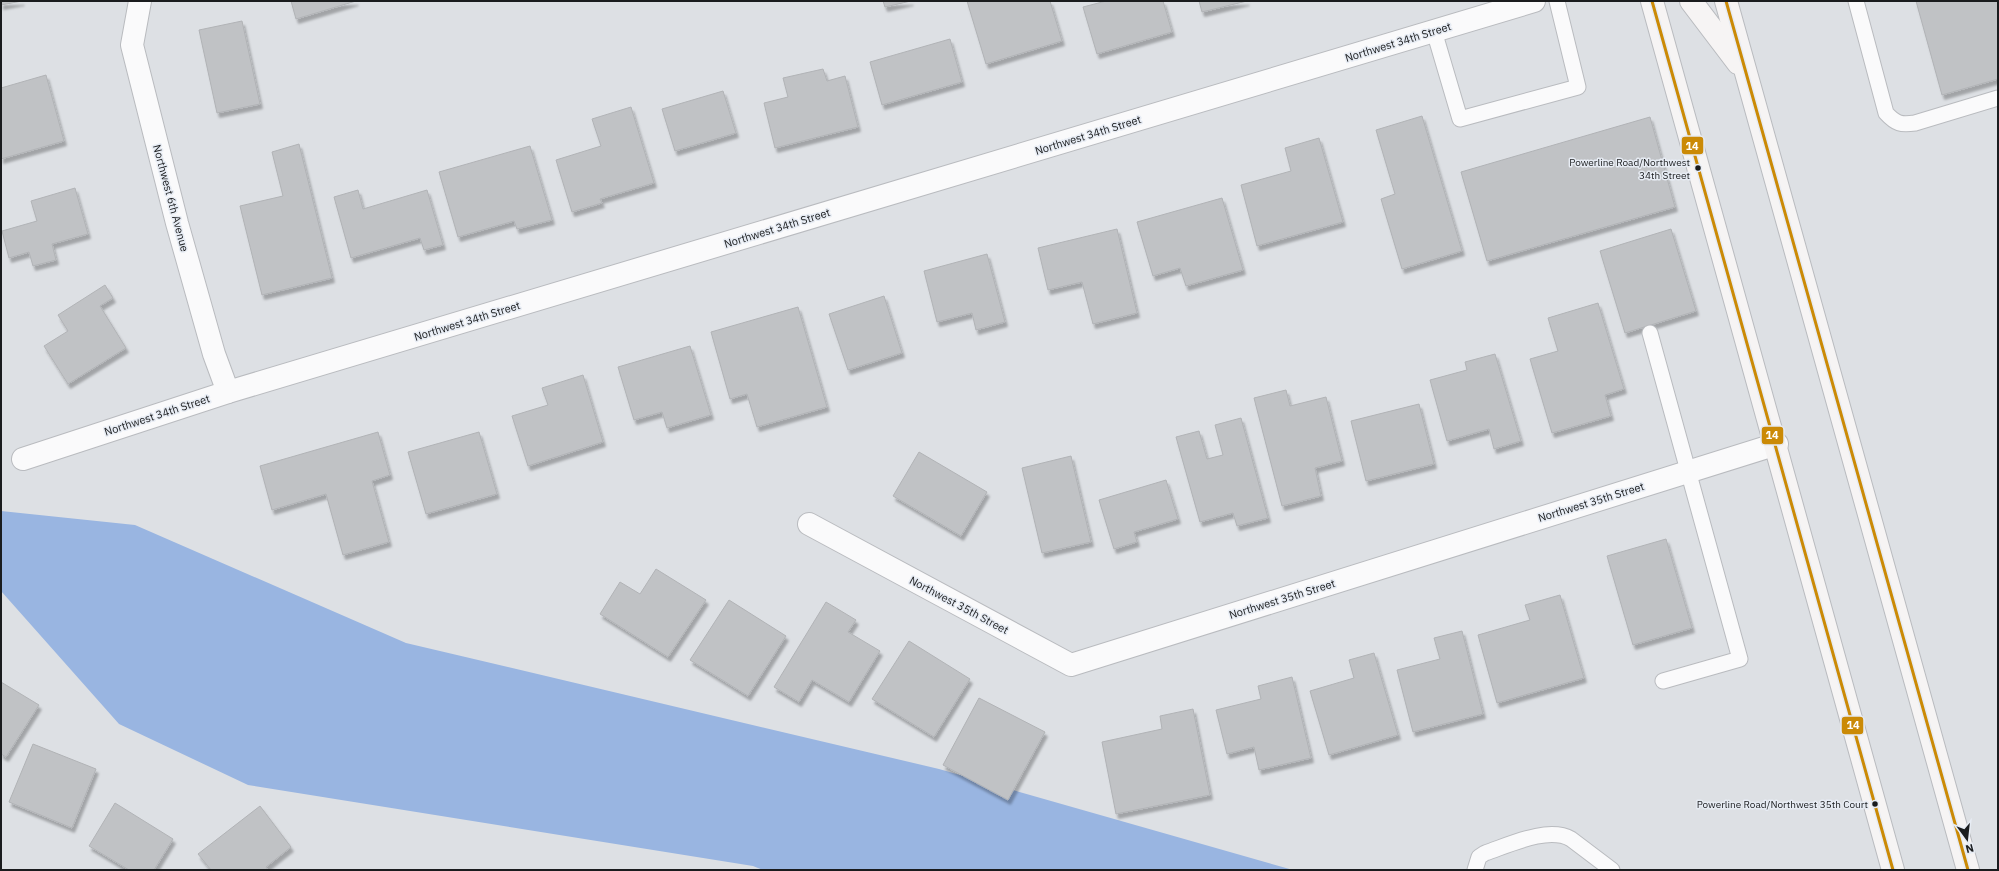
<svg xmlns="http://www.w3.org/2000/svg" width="1999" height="871" font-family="'IBM Plex Sans',sans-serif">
	<defs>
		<filter id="shadow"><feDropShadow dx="2.5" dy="4.5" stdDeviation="1" flood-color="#0004"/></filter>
	</defs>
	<rect width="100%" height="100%" fill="#dde0e4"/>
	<polygon fill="#99b5e1" points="1,511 135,525 406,643 939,769 1293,870 763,870 753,866 248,785 119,724 1,591"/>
	<g fill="#c0c2c5" stroke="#b1b3b6" filter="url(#shadow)">
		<polygon points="1,1 22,1 1,5"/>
		<polygon points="291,1 356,1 296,19"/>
		<polygon points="883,1 911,1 885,7"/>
		<polygon points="967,1 1050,1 1062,41 986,64"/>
		<polygon points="1106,1 1163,1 1172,32 1097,54 1083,7"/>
		<polygon points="1199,1 1247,1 1202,12"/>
		<polygon points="1916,1 1998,1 1998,79 1942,95"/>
		<polygon points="242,21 260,104 217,113 199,30"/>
		<polygon points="950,39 962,82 882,105 870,62"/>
		<polygon points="823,69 827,81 845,76 858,127 775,148 764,103 788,97 783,78"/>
		<polygon points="46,75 64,141 1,159 1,88"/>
		<polygon points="723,91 736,133 675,151 662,109"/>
		<polygon points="631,107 654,183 600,199 602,203 572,212 556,160 601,146 592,119"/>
		<polygon points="1422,116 1462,251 1402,269 1381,199 1395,194 1376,130"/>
		<polygon points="1650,117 1675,207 1487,261 1461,172"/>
		<polygon points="1319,138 1343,222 1257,246 1241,185 1291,171 1285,148"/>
		<polygon points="299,144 332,278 262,295 240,206 283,196 272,152"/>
		<polygon points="530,146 552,220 517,229 514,221 458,237 439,172"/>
		<polygon points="75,188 88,234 52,244 56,260 33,266 29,252 9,258 2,231 37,221 31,201"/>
		<polygon points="358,190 363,209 427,190 443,245 424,250 420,238 351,258 334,197"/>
		<polygon points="1222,198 1243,270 1186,286 1180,268 1153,276 1137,222"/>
		<polygon points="1117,229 1137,313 1093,324 1082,282 1048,290 1038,248"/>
		<polygon points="1671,229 1696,311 1625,333 1600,251"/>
		<polygon points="987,254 1005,322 976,330 972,313 937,322 924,271"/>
		<polygon points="105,285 113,298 100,306 126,348 68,384 44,346 68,331 58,315"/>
		<polygon points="884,296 902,353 848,370 829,314"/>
		<polygon points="1598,303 1624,389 1605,395 1611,416 1552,433 1530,359 1558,351 1548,318"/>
		<polygon points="798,307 827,407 757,427 747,394 730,399 711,332"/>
		<polygon points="690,346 711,415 667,428 662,412 634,420 618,367"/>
		<polygon points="1495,354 1521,441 1494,449 1489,429 1447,441 1430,380 1467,370 1465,362"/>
		<polygon points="583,375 603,442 528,466 512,416 548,405 542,388"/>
		<polygon points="1286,390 1290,406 1326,397 1342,461 1315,468 1321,496 1282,506 1254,398"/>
		<polygon points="1419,404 1434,464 1366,481 1351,421"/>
		<polygon points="1241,418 1268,518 1237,526 1233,513 1200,522 1176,437 1199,431 1207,459 1223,455 1215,425"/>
		<polygon points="378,432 390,475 372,481 389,542 343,555 326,494 272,510 260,466"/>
		<polygon points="479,432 497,494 426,514 408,452"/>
		<polygon points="919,452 987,492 961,536 893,496"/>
		<polygon points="1071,456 1091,542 1042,553 1022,468"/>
		<polygon points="1166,480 1178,519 1134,532 1137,542 1114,549 1099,500"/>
		<polygon points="1666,539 1692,628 1633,645 1607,556"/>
		<polygon points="656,569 706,600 668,657 600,614 620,582 640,594"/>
		<polygon points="1560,595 1584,678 1497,703 1478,635 1530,620 1525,605"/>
		<polygon points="729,600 786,636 748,696 690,660"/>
		<polygon points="826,602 856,620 848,632 880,651 849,702 812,680 799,702 774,687"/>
		<polygon points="1462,631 1483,714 1413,732 1397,670 1440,659 1434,638"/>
		<polygon points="909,641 970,679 934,737 872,699"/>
		<polygon points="1374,653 1398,735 1329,755 1310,691 1354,678 1349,660"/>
		<polygon points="1292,677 1311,758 1259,770 1254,747 1227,754 1216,710 1261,699 1258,686"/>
		<polygon points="1,682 39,705 6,757 1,754"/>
		<polygon points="979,698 1045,732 1008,800 943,765"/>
		<polygon points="1193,709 1210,795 1116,814 1102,742 1162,729 1160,716"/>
		<polygon points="33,744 96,769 72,828 9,802"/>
		<polygon points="115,803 173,839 154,870 129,870 89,846"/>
		<polygon points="260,806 291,847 266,867 268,870 211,870 198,854"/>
	</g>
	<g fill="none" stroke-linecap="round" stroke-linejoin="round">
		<g stroke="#b9bbbf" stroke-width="17">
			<g id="service">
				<path d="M1856 1 1886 113C1896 124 1901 125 1915 123L1998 98"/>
				<polyline points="1434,31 1460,119 1578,87 1557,1"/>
				<polyline points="1650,333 1740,659 1663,681"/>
				<path d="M1475 870 1479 857 1485 853C1509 845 1548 826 1571 839L1612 870"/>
			</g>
		</g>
		<g stroke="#b9bbbf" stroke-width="24">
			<g id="minor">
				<polyline points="140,1 132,45 177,223 214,354 228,392"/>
				<polyline points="23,459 228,392 1534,1"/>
				<polyline points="809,524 1071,665 1777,444"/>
			</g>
		</g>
		<g stroke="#b9bbbf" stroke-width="24">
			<g id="secondary">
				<polyline points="1652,1 1893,870"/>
				<polyline points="1691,1 1738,63"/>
				<polyline points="1726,1 1968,870"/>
			</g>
		</g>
		<use href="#service" stroke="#fafafb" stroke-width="15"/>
		<use href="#minor" stroke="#fafafb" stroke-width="22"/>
		<use href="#secondary" stroke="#f6f4f4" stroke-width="22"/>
		<g stroke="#e7ecf4" stroke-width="6">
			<g id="bus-1">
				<polyline points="1652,1 1893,870"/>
				<polyline points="1726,1 1968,870"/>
			</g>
		</g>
		<use href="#bus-1" stroke="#cb8a06" stroke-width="3"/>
	</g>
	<g fill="#1a1c1e" stroke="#e7ecf4" stroke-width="1.5">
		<circle cx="1698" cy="168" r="3.5"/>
		<circle cx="1875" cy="804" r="3.5"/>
	</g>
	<g text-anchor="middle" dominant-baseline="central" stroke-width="3" stroke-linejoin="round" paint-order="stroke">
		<g font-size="10" fill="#1a1c1e" stroke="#e7ecf4" text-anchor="end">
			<text x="1690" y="162">Powerline Road/Northwest<tspan x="1690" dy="13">34th Street</tspan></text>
			<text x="1868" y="804">Powerline Road/Northwest 35th Court</text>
		</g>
		<g font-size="11" fill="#1a1c1e" stroke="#e7ecf4">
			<text transform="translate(1398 42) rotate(-17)">Northwest 34th Street</text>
			<text transform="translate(1088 135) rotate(-17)">Northwest 34th Street</text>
			<text transform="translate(171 198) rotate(75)">Northwest 6th Avenue</text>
			<text transform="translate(777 228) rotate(-17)">Northwest 34th Street</text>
			<text transform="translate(467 321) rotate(-17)">Northwest 34th Street</text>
			<text transform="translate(157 415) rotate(-18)">Northwest 34th Street</text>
			<text transform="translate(1591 502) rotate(-17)">Northwest 35th Street</text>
			<text transform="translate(1282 599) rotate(-17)">Northwest 35th Street</text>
			<text transform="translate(959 605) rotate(28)">Northwest 35th Street</text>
		</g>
	</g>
	<g stroke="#e7ecf4" stroke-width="1.5">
		<rect x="1681" y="136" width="23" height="19" rx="4" fill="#cb8a06"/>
		<rect x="1761" y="426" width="23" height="19" rx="4" fill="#cb8a06"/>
		<rect x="1841" y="716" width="23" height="19" rx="4" fill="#cb8a06"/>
	</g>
	<g font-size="11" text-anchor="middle" font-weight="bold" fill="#fff">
		<text x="1692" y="150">14</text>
		<text x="1772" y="439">14</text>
		<text x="1853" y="729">14</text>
	</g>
	<rect width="1999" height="871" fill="none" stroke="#1a1c1e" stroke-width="4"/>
	<g transform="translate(1967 839) rotate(165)" stroke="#e7ecf4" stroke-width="3" paint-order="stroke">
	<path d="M0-3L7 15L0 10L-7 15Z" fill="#1a1c1e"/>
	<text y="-6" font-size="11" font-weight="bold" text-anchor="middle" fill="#1a1c1e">N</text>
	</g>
</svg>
